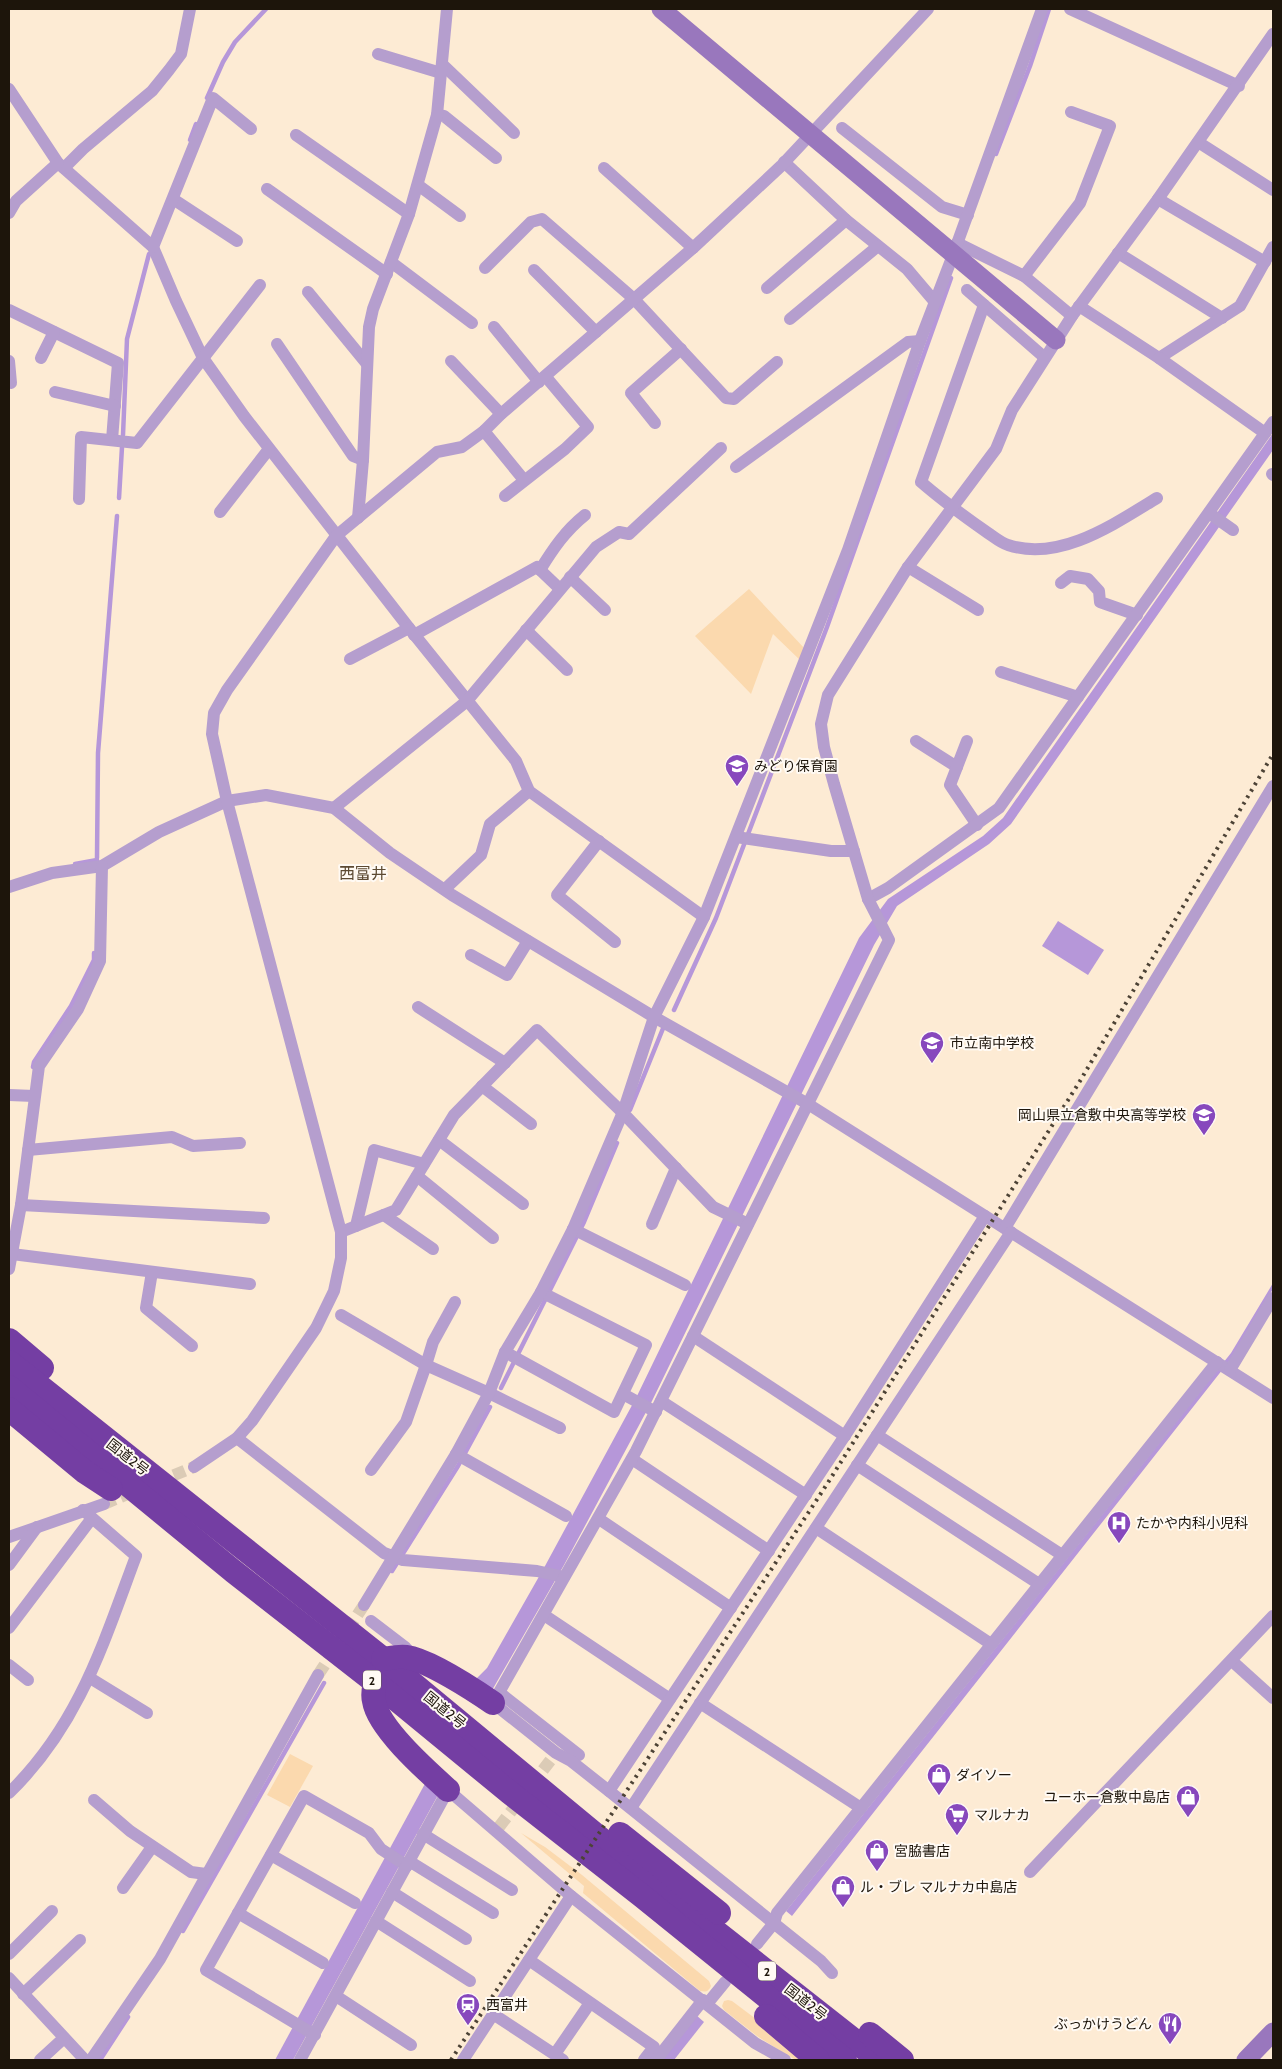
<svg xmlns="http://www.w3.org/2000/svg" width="1282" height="2069" font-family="Cabin,'Noto Sans JP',sans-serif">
	<rect width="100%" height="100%" fill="#fdebd4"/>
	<g fill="#fbd9ae">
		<polygon points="749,589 805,649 802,662 773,634 751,694 695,636"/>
		<polygon points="290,1754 313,1766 290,1807 267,1795"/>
		<path d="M521 1833 545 1847 582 1875 709 1981 711 1986C708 1992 706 1992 700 1991L583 1893 584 1886Z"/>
		<polygon points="728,2000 732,2001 811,2060 796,2060 784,2053 757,2036 724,2010 722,2006 724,2001"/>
	</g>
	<g fill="#b697d9">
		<polygon points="1273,433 1273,450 1011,824 989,844 897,906 874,945 652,1401 564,1565 491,1692 472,1683 487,1668 545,1566 637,1396 859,938 888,899 983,836 1003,818"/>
		<polygon points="1058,921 1104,950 1088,975 1042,946"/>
		<polygon points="1273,1283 1273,1289 1234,1355 792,1916 786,1911 1231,1353"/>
		<polygon points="427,1780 436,1788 437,1797 293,2060 275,2060"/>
		<polygon points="696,2015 704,2022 674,2060 662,2060"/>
	</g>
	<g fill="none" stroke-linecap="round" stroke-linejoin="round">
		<g stroke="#b697d9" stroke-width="4.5">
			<polyline points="207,98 223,62 235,42 266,9"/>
			<polyline points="190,140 196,124"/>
			<polyline points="996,154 1030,66 1049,9"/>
			<polyline points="123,435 127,339 149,254"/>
			<polyline points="119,498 122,447"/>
			<polyline points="97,858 98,753 117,516"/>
			<polyline points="75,864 97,860"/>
			<polyline points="674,1010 716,918 827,627 951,278"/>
			<polyline points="33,1067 34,1062 71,1006 94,960 94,953"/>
			<polyline points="630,1110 664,1026"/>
			<polyline points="501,1388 584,1222 617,1143"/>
			<polyline points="392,1571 458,1466 490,1407"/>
			<polyline points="183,1931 324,1683"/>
			<polyline points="100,2060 128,2017"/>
		</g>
		<g stroke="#dbcbb6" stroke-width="12" stroke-dasharray="12 6" stroke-linecap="butt">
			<polyline points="157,1482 194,1467"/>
			<polyline points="104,1504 139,1489"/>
			<polyline points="318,1675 364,1605"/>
			<polyline points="499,1827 553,1757"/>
		</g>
		<g stroke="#b59ece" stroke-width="12">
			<polyline points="1070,9 1239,86"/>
			<polyline points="378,54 441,73"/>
			<polyline points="442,64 514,133"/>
			<polyline points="9,89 58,163 153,247 176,301 203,358 244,416 409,628 516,761 529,791 704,917"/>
			<polyline points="437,115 444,116 496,158"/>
			<polyline points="842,128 942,207 968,215"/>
			<polyline points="296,135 409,214"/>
			<polyline points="1198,142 1273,190"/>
			<polyline points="784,162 846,220 907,269 935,302"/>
			<polyline points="64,168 83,149 152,91 169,70 181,54 190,9"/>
			<polyline points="604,168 693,248"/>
			<polyline points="418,185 460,216"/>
			<polyline points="267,189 387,274"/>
			<polyline points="173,199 237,241"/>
			<polyline points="1158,199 1265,262"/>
			<polyline points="9,213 16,201 58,163"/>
			<polyline points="957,243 1024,276 1072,316"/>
			<polyline points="153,247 213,98 251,129"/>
			<polyline points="1118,253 1222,318"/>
			<polyline points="391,262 472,323"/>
			<polyline points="485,268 531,222 542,219 634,299 726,398 734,399 777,362"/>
			<polyline points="534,270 596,332"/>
			<polyline points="1024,276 1080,203 1110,126 1071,112"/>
			<polyline points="767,288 846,220"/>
			<polyline points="967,290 1044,357"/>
			<polyline points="308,292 367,364"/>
			<path d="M984 305 921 482C943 501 965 517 988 533 994 537 1001 543 1008 545 1060 562 1114 524 1157 498"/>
			<polyline points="1079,306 1159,358 1240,306 1273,247"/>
			<polyline points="9,310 118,363 112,440"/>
			<polyline points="790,319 878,246"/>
			<polyline points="494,327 539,382"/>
			<polyline points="277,344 353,456 363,460"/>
			<polyline points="41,358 54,332"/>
			<polyline points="1159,358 1265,433"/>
			<polyline points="9,361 11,383"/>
			<polyline points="451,361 501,414"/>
			<polyline points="55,392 115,406"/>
			<polyline points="655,423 631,393 681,349"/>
			<polyline points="484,431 524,480"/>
			<polyline points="736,467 908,342 920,341"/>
			<polyline points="1272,474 1273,475"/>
			<polyline points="505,496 565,449 588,427 546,377"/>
			<polyline points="79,499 81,437 137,443 260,285"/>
			<polyline points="220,512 269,449"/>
			<polyline points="1209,513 1233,530"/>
			<polyline points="358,518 363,460 369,327 373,309 409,214 437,115 447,9"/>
			<polyline points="908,567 978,610"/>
			<path d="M540 570C553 549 565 531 585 515"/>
			<polyline points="570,577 605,610"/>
			<polyline points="1061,583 1070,576 1088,579 1099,591 1100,602 1137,615"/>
			<polyline points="526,630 567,670"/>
			<polyline points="414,635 537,567 560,589"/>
			<polyline points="350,659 409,628"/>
			<polyline points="1001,672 1078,697"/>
			<polyline points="916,741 957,767"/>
			<polyline points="967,741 950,785 977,825"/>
			<polyline points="334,808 467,701 596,547 619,532 629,534 721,448"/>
			<polyline points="736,837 831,851 854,851"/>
			<polyline points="599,841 557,895 615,942"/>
			<polyline points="9,887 52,873 102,866 159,832 227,801 266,795 334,808 390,853 452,895 654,1017 808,1104 1273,1398"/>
			<polyline points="445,889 481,855 490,824 529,791"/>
			<polyline points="868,899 888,888 999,808 1273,422"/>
			<polyline points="471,955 507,975 528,941"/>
			<polyline points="418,1007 505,1063"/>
			<polyline points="482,1086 531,1124"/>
			<polyline points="9,1095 34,1096"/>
			<polyline points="439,1140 523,1204"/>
			<polyline points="28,1150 172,1137 193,1146 240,1143"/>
			<polyline points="417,1176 493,1238"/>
			<polyline points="21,1205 264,1218"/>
			<polyline points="384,1215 433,1249"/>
			<polyline points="652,1224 676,1168"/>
			<polyline points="356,1226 374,1150 424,1164"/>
			<polyline points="1005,1228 1273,786"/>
			<polyline points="573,1229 685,1285"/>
			<polyline points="341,1232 396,1210 454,1115 537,1030 623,1113 713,1207 748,1224"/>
			<polyline points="12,1254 250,1284"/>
			<polyline points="9,1269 21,1205 39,1066 78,1009 100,961 102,866"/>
			<polyline points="152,1272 146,1308 192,1346"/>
			<polyline points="341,1315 426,1365 433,1342 455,1302"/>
			<polyline points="693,1336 845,1436"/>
			<polyline points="505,1352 614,1412 646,1345 541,1292"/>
			<polyline points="1230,1370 1273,1298"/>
			<polyline points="623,1394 656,1412"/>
			<polyline points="661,1401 806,1495"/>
			<polyline points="877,1435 1062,1555"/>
			<polyline points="237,1438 384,1553 403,1560 537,1571 564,1577"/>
			<polyline points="456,1454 566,1516"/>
			<polyline points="632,1459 769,1551"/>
			<polyline points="857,1465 1039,1584"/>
			<polyline points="194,1467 237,1438 252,1421 316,1328 334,1291 341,1258 341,1232 227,801 212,734 214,713 227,690 336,536 437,452 462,447 484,431 501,414 693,248 781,166 928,9"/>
			<polyline points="371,1470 406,1422 426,1365 489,1393 560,1428"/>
			<polyline points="599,1519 731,1608"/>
			<polyline points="816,1528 991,1644"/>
			<polyline points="9,1537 104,1504"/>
			<polyline points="9,1565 37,1527"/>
			<polyline points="364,1605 456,1454 489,1393 505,1352 541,1292 573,1229 623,1112 654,1017 704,917 848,550 920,341 953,255 1042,9"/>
			<polyline points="544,1615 670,1699"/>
			<polyline points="371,1621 405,1647 413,1656"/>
			<polyline points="9,1628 92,1518"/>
			<polyline points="1232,1661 1273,1698"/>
			<polyline points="9,1665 28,1680"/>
			<polyline points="90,1678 147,1713"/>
			<polyline points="500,1693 579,1755"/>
			<polyline points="700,1703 861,1808"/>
			<polyline points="609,1791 848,1431 985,1216"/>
			<path d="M9 1793C79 1725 103 1644 136 1556L83 1510"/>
			<polyline points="94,1800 130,1831 191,1872 206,1874"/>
			<polyline points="631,1808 1011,1232"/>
			<polyline points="423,1834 512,1890"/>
			<polyline points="271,1855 355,1903"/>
			<polyline points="409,1861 493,1913"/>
			<polyline points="1030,1872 1273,1616"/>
			<polyline points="123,1888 152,1847"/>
			<polyline points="392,1892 466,1939"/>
			<polyline points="238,1913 323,1963"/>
			<polyline points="376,1921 470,1981"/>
			<polyline points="757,1944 774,1923 777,1913 1217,1362"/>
			<polyline points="9,1954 52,1911"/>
			<polyline points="529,1960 654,2047 644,2060"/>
			<polyline points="832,1973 821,1961 609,1791 571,1761 556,1753 493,1703 636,1451 889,940 868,899 834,784 824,747 821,724 828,695 908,567 996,449 1012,410 1072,316 1158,199 1273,34"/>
			<polyline points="9,1978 85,2060"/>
			<polyline points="23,1994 80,1940"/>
			<polyline points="336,1996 411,2045"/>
			<polyline points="707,2004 725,1982"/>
			<polyline points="493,2014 563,2060"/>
			<polyline points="315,2035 206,1970 304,1796 369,1833 381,1849 407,1866"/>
			<polyline points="555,2054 590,2003"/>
			<polyline points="40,2060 64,2038"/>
			<polyline points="91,2060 160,1959 318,1675"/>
			<polyline points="300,2060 448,1790 571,1896 755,2043 785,2060"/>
			<polyline points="463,2060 571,1896"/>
			<polyline points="656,2060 703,2000"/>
		</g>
		<g stroke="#9977bd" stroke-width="19">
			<polyline points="661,9 1056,340"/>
			<polyline points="1246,2060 1273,2032"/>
		</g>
		<g stroke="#743ea3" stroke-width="24">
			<polyline points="9,1340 42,1368"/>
			<polyline points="9,1362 383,1659 654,1883 879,2060"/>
			<polyline points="9,1387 233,1571 375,1682 509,1792 642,1896 845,2060"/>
			<polyline points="9,1409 85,1472 111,1489"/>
			<path d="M383 1659C390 1658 399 1656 406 1657 428 1660 474 1690 493 1703"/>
			<path d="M375 1682C374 1688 372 1694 374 1701 378 1728 427 1771 448 1790"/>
			<polyline points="620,1834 719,1913"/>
			<polyline points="766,2016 818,2060"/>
			<polyline points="870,2034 902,2060"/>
		</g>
		<polyline stroke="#4c4235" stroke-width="4" stroke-dasharray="2.5 5" stroke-linecap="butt" points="451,2060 829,1481 1080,1081 1273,754"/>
	</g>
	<defs>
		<g id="school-pin" transform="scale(1.25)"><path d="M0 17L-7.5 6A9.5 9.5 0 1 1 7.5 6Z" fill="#8748bd" stroke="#fffaf4"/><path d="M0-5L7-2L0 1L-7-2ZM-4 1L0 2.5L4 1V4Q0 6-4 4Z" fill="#fff"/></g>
		<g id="hospital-pin" transform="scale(1.25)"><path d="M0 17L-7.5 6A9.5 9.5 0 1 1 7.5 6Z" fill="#8748bd" stroke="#fffaf4"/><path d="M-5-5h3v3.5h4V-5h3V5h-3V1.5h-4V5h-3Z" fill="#fff"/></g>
		<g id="shop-pin" transform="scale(1.25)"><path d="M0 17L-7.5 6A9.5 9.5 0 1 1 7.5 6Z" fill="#8748bd" stroke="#fffaf4"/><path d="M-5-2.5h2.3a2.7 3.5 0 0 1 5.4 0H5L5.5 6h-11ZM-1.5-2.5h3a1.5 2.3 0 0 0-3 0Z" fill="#fff"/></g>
		<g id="supermarket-pin" transform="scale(1.25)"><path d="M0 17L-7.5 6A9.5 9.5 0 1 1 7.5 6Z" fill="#8748bd" stroke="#fffaf4"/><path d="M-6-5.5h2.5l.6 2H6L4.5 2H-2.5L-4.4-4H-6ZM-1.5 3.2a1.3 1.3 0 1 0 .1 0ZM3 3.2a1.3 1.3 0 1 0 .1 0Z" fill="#fff"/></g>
		<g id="station-pin" transform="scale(1.25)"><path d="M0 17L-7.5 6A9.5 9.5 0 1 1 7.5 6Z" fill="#8748bd" stroke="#fffaf4"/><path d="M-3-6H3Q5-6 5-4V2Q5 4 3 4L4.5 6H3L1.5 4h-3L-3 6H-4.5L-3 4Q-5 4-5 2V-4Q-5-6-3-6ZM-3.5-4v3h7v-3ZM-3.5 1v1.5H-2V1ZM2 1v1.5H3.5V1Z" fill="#fff"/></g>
		<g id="restaurant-pin" transform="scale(1.25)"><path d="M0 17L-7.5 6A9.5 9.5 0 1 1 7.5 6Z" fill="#8748bd" stroke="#fffaf4"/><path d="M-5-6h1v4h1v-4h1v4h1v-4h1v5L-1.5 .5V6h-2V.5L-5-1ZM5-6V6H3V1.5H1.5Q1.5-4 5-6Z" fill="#fff"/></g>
	</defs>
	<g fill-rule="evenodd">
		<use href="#school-pin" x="737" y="766"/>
		<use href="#school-pin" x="932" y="1043"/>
		<use href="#school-pin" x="1204" y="1115"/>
		<use href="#hospital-pin" x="1119" y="1523"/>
		<use href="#shop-pin" x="939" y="1775"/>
		<use href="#shop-pin" x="1188" y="1797"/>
		<use href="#supermarket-pin" x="957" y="1815"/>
		<use href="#shop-pin" x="877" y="1851"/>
		<use href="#shop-pin" x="843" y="1887"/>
		<use href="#station-pin" x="468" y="2005"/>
		<use href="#restaurant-pin" x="1170" y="2024"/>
	</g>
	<g text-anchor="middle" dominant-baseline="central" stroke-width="4" stroke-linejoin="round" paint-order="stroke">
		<g fill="#fffaf4" stroke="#615a51" stroke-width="1">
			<rect x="363" y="1670.5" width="18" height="19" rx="4"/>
			<rect x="758" y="1961.5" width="18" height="19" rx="4"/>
		</g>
		<g font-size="12" font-weight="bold" fill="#1d150b">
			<text x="372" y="1680">2</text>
			<text x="767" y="1971">2</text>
		</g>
		<g font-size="14" fill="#1d150b" stroke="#fffaf4" text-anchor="start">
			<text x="754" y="766">みどり保育園</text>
			<text x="950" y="1043">市立南中学校</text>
			<text x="1186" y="1115" text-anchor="end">岡山県立倉敷中央高等学校</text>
			<text x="1136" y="1523">たかや内科小児科</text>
			<text x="956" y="1775">ダイソー</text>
			<text x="1170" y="1797" text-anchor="end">ユーホー倉敷中島店</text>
			<text x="974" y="1815">マルナカ</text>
			<text x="894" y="1851">宮脇書店</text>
			<text x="860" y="1887">ル・ブレ マルナカ中島店</text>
			<text x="486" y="2005">西富井</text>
			<text x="1152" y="2024" text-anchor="end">ぶっかけうどん</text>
		</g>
		<g font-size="14" fill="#1d150b" stroke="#fffaf4">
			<text transform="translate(128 1457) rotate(38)">国道2号</text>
			<text transform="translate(445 1710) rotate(39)">国道2号</text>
			<text transform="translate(806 2002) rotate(38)">国道2号</text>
		</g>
		<g font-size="16" fill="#5d4a32" stroke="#fffaf4">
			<text x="363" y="873">西富井</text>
		</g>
	</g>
	<rect width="1282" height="2069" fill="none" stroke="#1d150b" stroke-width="20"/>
</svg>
